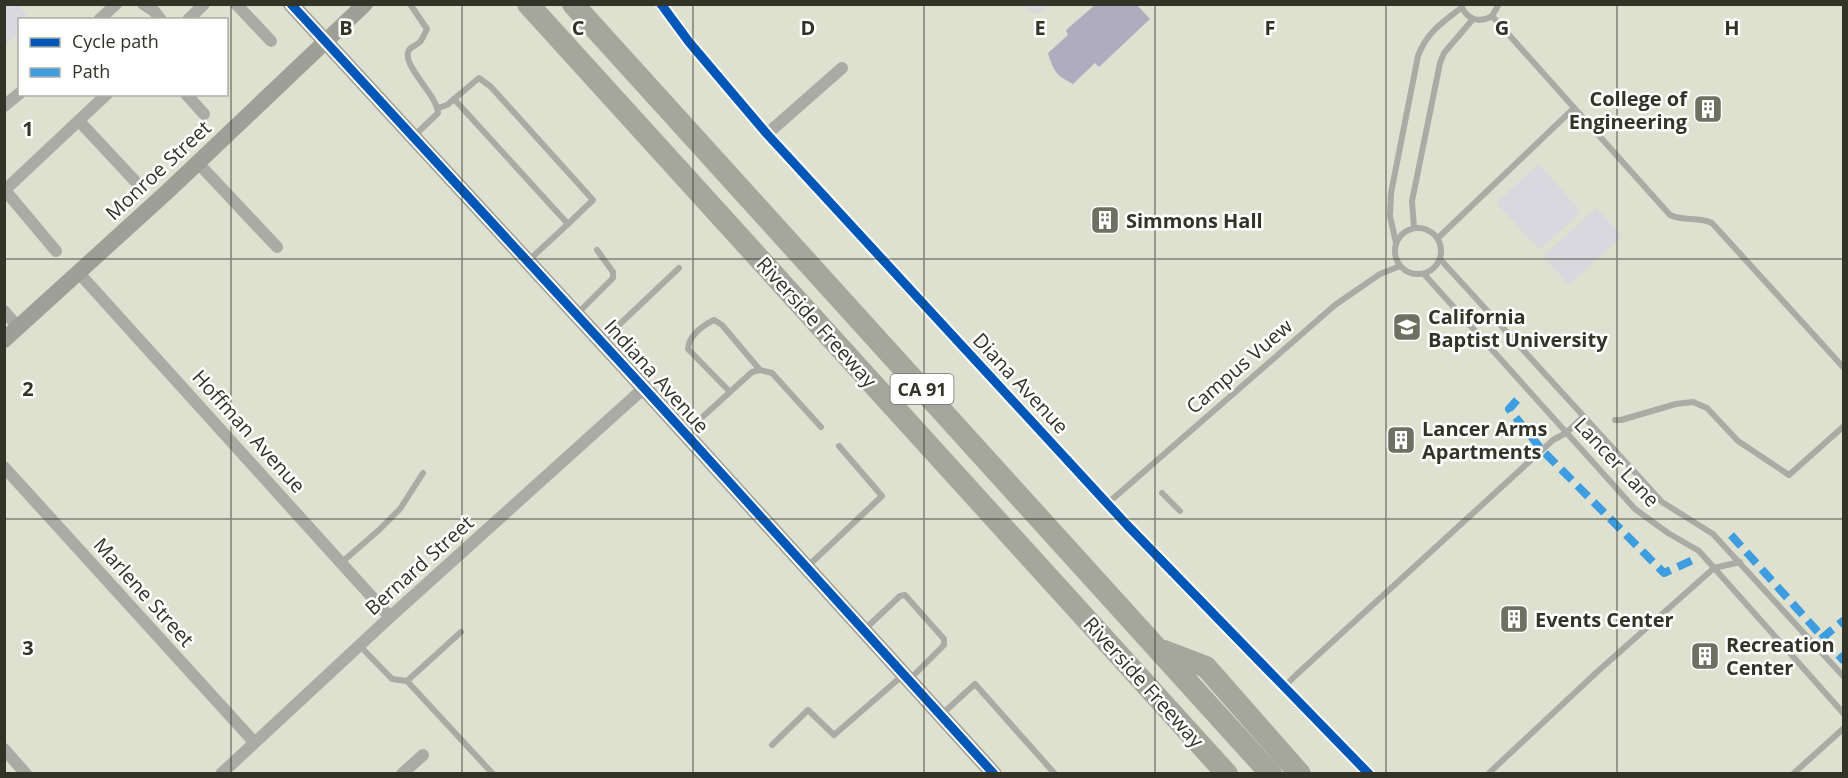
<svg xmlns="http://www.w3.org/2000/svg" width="1848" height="778" font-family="'Open Sans',sans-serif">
	<rect width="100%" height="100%" fill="#dee1cf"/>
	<g fill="#d8d8de">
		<polygon points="5,4 19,5 29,19 20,20 19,31 5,45"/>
		<polygon points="1023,5 1050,5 1040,13 1031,13"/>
		<polygon points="1539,164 1581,212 1540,250 1496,203"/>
		<polygon points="1596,208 1622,236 1569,285 1543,256"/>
	</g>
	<path fill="#aeacbe" d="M1095 5H1137L1150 19 1099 67 1095 63 1073 84C1057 76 1053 71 1048 53L1068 35 1066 30Z"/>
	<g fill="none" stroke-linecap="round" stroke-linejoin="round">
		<g stroke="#a9aba4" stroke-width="6">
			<path d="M410 4 427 29C425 33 423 38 420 42 417 45 411 47 409 50 400 64 437 94 438 113L414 136"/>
			<path d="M1461 5C1466 19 1479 24 1492 16L1499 4"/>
			<path d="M1492 16 1670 215C1685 222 1697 216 1712 223L1844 368"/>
			<polyline points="454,99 568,224 528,261"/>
			<polyline points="438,108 447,105 479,78 491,87 593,200 568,224"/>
			<circle cx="1418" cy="251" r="23"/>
			<polyline points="1414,228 1412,201 1440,63 1444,53 1473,19"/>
			<polyline points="1438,238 1573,109"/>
			<path d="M1396 243 1390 216 1391 193 1418 56C1427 32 1443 22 1461 8"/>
			<polyline points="1440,259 1662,502 1713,534 1844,677"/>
			<polyline points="1424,274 1635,509 1668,533 1699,551 1844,714"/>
			<polyline points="577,314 613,278 613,272 597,250"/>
			<polyline points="602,341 679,268"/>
			<path d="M730 392 688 349C689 335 702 326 714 320L722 325 760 370"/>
			<polyline points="1615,420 1621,420 1676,404 1693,402 1707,408 1738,441 1789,475 1844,426"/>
			<polyline points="686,432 752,372 760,370 772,373 821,427"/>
			<polyline points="1162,493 1180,511"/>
			<polyline points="1108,503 1335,305 1380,274 1400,266"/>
			<polyline points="341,563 379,530 400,509 423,473"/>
			<polyline points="807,567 882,496 839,446"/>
			<polyline points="864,630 900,596 905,595 944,639 944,645 910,679"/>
			<polyline points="359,645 392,679 407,681 493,774"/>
			<polyline points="407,681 461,632"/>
			<polyline points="1285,686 1296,675 1553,440 1566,433 1583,417"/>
			<polyline points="941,715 975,684 1055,774"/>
			<polyline points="772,745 808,710 834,735 902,676"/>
			<polyline points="1488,774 1597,672 1714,568 1740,562"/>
			<polyline points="1793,774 1844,728"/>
		</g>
		<g stroke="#a9aba4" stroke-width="12">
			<polyline points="143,4 154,11 161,20"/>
			<polyline points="236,4 271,41"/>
			<polyline points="661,4 689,42 767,134 1127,525 1369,774"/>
			<polyline points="99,20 116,4"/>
			<polyline points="188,20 204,4"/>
			<polyline points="186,94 204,114"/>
			<polyline points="4,106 20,93"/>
			<polyline points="79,121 135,181"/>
			<polyline points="767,134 842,68"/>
			<polyline points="198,163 277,247"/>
			<polyline points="4,189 56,251"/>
			<polyline points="5,190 107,94"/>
			<polyline points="78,272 390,617"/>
			<polyline points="4,311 18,327"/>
			<polyline points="4,467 254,742"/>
			<polyline points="4,749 26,774"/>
			<polyline points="221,774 390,617 644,388"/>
			<polyline points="402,774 423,755"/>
		</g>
		<g stroke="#9ea098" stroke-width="16">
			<polyline points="291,4 644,388 994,774"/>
			<polyline points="4,340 168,191 365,4"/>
		</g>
		<g stroke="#a5a69c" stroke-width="22">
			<polyline points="528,4 1227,774"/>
			<polyline points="573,4 1271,774"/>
			<polyline points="1164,651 1206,667 1300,774"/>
		</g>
		<g stroke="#3e9de0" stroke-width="8" stroke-dasharray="15 8" stroke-linecap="butt">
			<polyline points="1517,400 1509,409 1542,450 1664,573 1693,560"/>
			<polyline points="1731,535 1844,661"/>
			<polyline points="1821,639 1844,620"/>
		</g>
		<g stroke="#fff" stroke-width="13">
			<g id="cycleway">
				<polyline points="291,4 644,388 994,774"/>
				<polyline points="661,4 689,42 767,134 1127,525 1369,774"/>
			</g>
		</g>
		<use href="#cycleway" stroke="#0057b8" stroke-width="9"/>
	</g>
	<path fill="none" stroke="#323427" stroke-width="1.5" stroke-opacity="0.55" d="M231 4V774M462 4V774M693 4V774M924 4V774M1155 4V774M1386 4V774M1617 4V774M4 259H1844M4 519H1844"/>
	<defs>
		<g id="building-square" transform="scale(1.5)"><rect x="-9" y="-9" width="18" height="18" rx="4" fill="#6e7162" stroke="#fff"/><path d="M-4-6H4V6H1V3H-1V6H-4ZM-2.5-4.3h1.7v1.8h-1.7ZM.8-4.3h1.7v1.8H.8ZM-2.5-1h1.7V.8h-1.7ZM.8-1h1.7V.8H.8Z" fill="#fff"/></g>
		<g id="university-square" transform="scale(1.5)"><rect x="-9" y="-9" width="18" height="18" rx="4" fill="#6e7162" stroke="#fff"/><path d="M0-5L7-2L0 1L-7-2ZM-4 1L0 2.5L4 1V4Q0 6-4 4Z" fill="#fff"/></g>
	</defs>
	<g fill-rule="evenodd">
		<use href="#building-square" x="1708" y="109"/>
		<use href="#building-square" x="1105" y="220"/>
		<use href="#university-square" x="1407" y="327"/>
		<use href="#building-square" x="1401" y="440"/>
		<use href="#building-square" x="1514" y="619"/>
		<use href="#building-square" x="1705" y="656"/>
	</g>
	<g text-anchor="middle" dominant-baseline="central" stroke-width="5" stroke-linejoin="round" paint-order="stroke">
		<rect fill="#fff" stroke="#707168" stroke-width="1.5" x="890.5" y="374" width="63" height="30" rx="4.5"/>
		<g font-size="18" font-weight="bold" fill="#323427">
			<text x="922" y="389">CA 91</text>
		</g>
		<g font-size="20" font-weight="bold" fill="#323427" stroke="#fff" text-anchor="start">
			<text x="1687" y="98" text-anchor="end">College of<tspan x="1687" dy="23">Engineering</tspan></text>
			<text x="1126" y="220">Simmons Hall</text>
			<text x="1428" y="316">California<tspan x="1428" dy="23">Baptist University</tspan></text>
			<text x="1422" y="428">Lancer Arms<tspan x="1422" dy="23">Apartments</tspan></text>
			<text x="1535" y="619">Events Center</text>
			<text x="1726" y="644">Recreation<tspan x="1726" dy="23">Center</tspan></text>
		</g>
		<g font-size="20" fill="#323427" stroke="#fff">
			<text transform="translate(158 170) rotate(-43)">Monroe Street</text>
			<text transform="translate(817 322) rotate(48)">Riverside Freeway</text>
			<text transform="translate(1239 366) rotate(-41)">Campus Vuew</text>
			<text transform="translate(657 376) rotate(48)">Indiana Avenue</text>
			<text transform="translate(1021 383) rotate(47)">Diana Avenue</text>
			<text transform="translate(249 431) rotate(48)">Hoffman Avenue</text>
			<text transform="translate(1617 462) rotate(47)">Lancer Lane</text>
			<text transform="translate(419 565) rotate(-42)">Bernard Street</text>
			<text transform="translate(144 592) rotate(48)">Marlene Street</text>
			<text transform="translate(1144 682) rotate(48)">Riverside Freeway</text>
		</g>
	</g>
	<g font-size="20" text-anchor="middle" font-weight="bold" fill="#323427" stroke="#fff" stroke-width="5" stroke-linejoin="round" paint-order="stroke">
		<text x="346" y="35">B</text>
		<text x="578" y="35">C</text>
		<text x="808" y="35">D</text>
		<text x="1040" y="35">E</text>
		<text x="1270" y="35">F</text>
		<text x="1502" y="35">G</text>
		<text x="1732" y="35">H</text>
		<text x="28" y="136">1</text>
		<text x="28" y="396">2</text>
		<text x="28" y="655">3</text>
	</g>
	<rect width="1848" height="778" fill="none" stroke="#323427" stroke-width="12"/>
	<rect x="18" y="18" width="210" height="78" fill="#ffffff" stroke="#adaea9" stroke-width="1.5"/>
	<rect x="30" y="38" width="30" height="9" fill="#0057b8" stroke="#adaea9" stroke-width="1.5"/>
	<text x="72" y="48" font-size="18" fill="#323427">Cycle path</text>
	<rect x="30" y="68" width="30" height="9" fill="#3e9de0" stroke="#adaea9" stroke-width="1.5"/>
	<text x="72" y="78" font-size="18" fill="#323427">Path</text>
</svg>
